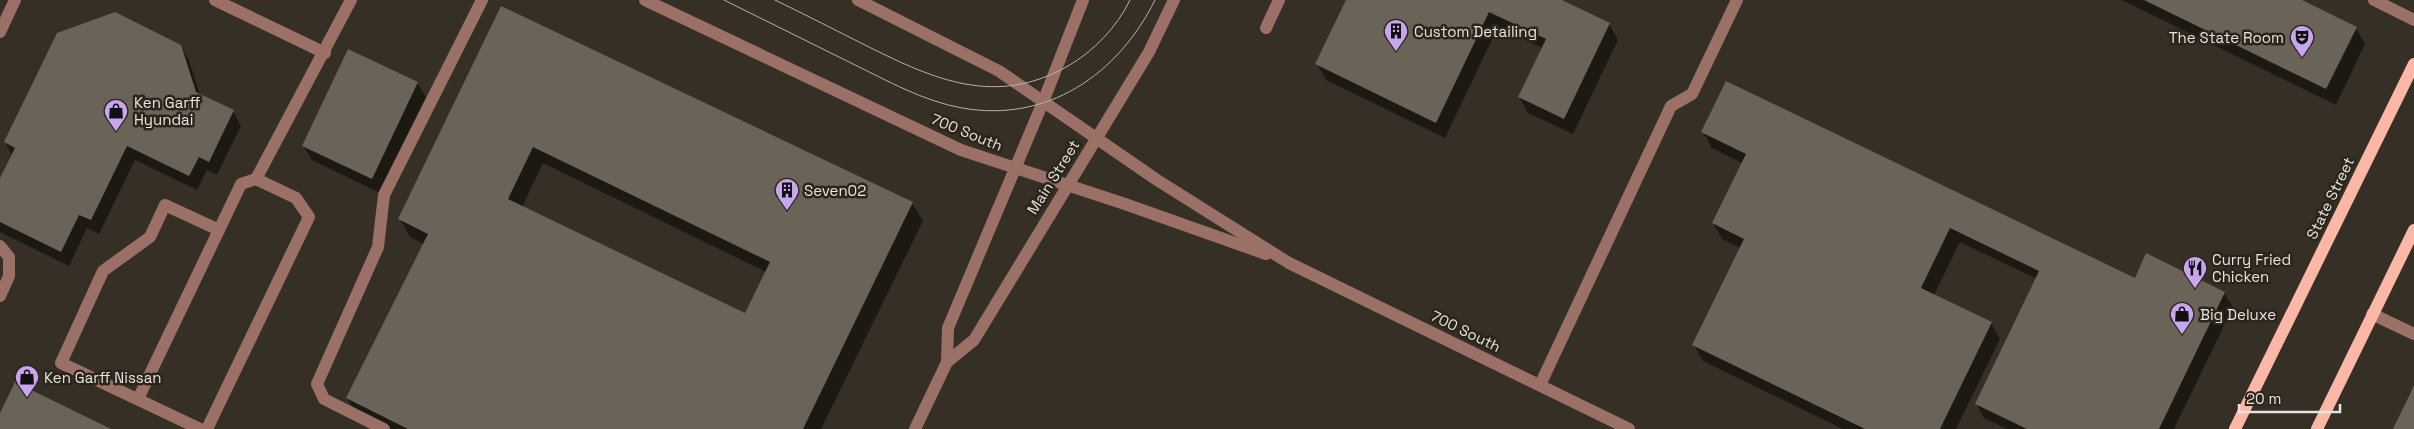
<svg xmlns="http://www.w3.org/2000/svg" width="2414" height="429" font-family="'Space Grotesk',sans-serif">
	<rect width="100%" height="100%" fill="#352f25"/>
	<g fill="#0007" fill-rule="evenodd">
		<polygon points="1348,0 1559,0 1609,24 1618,40 1573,134 1528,113 1519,97 1542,48 1498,27 1445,138 1326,80 1317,64"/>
		<polygon points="2122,0 2299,0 2356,28 2365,44 2336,105"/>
		<path d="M502 8 912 203 923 221 821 429H384L357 415 347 398 424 244 410 237 400 219ZM543 163 766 272 745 315 522 207Z"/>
		<polygon points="180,45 189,60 200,95 233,111 241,126 217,175 207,170 197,190 135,160 99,234 87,228 69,266 0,232 0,180 12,155 5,142"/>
		<polygon points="417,83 426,97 380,193 312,160 303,146"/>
		<polygon points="1703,132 2135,280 2224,293 2233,307 2174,429 2007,429 1984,418 1976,403 2037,279 1960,242 1934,295 1991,323 2000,339 1956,429 1843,429 1703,361 1694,345 1741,248 1722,239 1713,223 1742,163 1712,148"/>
	</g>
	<g fill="#6a6358" fill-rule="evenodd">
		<polygon points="1346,0 1562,0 1610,23 1564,119 1518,97 1546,39 1489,12 1436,123 1315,64"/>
		<polygon points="2144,0 2302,0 2357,27 2326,89"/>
		<path d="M501 6 913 202 803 429H408L346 398 428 234 398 219ZM533 147 770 262 745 313 508 199Z"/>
		<polygon points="115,12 181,45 196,92 234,110 209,162 199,157 189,176 127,146 91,220 79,215 61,252 0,222 0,178 15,148 4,142 57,33"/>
		<polygon points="348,49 418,82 372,179 302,146"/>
		<polygon points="1726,81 2135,278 2146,253 2225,292 2159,429 2027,429 1975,404 2039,271 1950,228 1921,288 1992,322 1940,429 1865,429 1692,345 1744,239 1712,223 1746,154 1701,132"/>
		<polygon points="15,382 111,429 0,429 0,413"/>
		<polygon points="2414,385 2414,429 2393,429 2411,392"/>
	</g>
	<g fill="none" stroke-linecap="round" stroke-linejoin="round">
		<g stroke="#9b7167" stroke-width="12">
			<polyline points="215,0 325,53"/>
			<polyline points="645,0 961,150 1125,204 1266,254"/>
			<polyline points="858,0 999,71 1157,180 1289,263 1629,429"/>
			<polyline points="2374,0 2414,20"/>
			<polyline points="1266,28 1279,0"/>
			<polyline points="0,32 15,0"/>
			<polyline points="0,246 9,257 9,276 0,296"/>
			<polyline points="2372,314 2414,334"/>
			<polyline points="947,362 974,340 1149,52 1174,0"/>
			<polyline points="1540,385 1671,106 1692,94 1737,0"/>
			<polyline points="138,399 219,230"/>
			<polyline points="200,429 61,363 103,271 150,237 165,205 219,230 241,184 256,179"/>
			<polyline points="207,429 309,217 296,198 256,179 351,0"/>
			<polyline points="384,429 324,399 317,384 378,247 384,195 482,0"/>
			<polyline points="915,429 947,362 948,328 1043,102 1083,0"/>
		</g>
		<g stroke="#fcb7a6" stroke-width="12">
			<polyline points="2235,429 2414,64"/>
			<polyline points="2317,429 2414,230"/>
		</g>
		<g stroke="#b6b2aa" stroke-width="1">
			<path d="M724 0C767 21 810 43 853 64 888 81 923 101 962 108 1047 123 1118 75 1155 0"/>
			<path d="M775 0C806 15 837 31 867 46 935 80 996 107 1068 66 1094 51 1117 27 1130 0"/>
		</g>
	</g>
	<defs>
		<g id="building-pin" transform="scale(1.25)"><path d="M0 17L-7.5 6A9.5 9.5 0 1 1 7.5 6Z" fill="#c8a5ee" stroke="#2b251b"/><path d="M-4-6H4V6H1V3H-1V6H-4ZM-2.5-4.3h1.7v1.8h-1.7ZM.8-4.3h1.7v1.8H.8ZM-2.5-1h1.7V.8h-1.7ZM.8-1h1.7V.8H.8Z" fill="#111"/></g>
		<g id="theatre-pin" transform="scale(1.25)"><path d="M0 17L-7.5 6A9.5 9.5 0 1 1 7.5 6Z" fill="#c8a5ee" stroke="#2b251b"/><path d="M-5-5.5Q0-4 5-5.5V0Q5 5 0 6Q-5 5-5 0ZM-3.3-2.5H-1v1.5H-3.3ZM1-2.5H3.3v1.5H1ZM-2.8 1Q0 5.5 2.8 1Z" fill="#111"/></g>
		<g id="shop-pin" transform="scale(1.25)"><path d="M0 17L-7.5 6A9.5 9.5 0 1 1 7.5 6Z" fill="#c8a5ee" stroke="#2b251b"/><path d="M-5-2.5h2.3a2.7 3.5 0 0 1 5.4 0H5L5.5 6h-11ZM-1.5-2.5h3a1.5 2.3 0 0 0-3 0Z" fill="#111"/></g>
		<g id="restaurant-pin" transform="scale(1.25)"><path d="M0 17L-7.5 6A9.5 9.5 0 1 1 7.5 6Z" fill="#c8a5ee" stroke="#2b251b"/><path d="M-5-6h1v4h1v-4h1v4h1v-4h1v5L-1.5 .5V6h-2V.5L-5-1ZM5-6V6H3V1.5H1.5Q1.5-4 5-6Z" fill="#111"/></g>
	</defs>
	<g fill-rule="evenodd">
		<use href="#building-pin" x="1396" y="31"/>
		<use href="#theatre-pin" x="2302" y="37"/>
		<use href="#shop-pin" x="116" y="111"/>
		<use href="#building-pin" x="787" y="190"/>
		<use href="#restaurant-pin" x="2195" y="268"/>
		<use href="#shop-pin" x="2182" y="314"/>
		<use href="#shop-pin" x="27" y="377"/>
	</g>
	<g text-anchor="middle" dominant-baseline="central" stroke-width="5" stroke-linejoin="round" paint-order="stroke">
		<g font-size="15" fill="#e7e3dd" stroke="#2b251b" text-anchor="start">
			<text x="1414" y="31">Custom Detailing</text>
			<text x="2284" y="37" text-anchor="end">The State Room</text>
			<text x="134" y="102">Ken Garff<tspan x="134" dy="17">Hyundai</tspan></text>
			<text x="804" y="190">Seven02</text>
			<text x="2212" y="259">Curry Fried<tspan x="2212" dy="17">Chicken</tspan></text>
			<text x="2200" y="314">Big Deluxe</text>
			<text x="44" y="377">Ken Garff Nissan</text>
		</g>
		<g font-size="15" fill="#e7e3dd" stroke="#2b251b">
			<text transform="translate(967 132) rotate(22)">700 South</text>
			<text transform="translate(1053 177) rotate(-58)">Main Street</text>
			<text transform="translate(2330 198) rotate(-64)">State Street</text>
			<text transform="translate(1466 331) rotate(26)">700 South</text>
		</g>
	</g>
	<path d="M2239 404v8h101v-8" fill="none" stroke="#e7e3dd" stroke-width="2.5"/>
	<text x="2246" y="404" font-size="15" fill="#e7e3dd" stroke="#2b251b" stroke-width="4" paint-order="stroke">20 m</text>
</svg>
